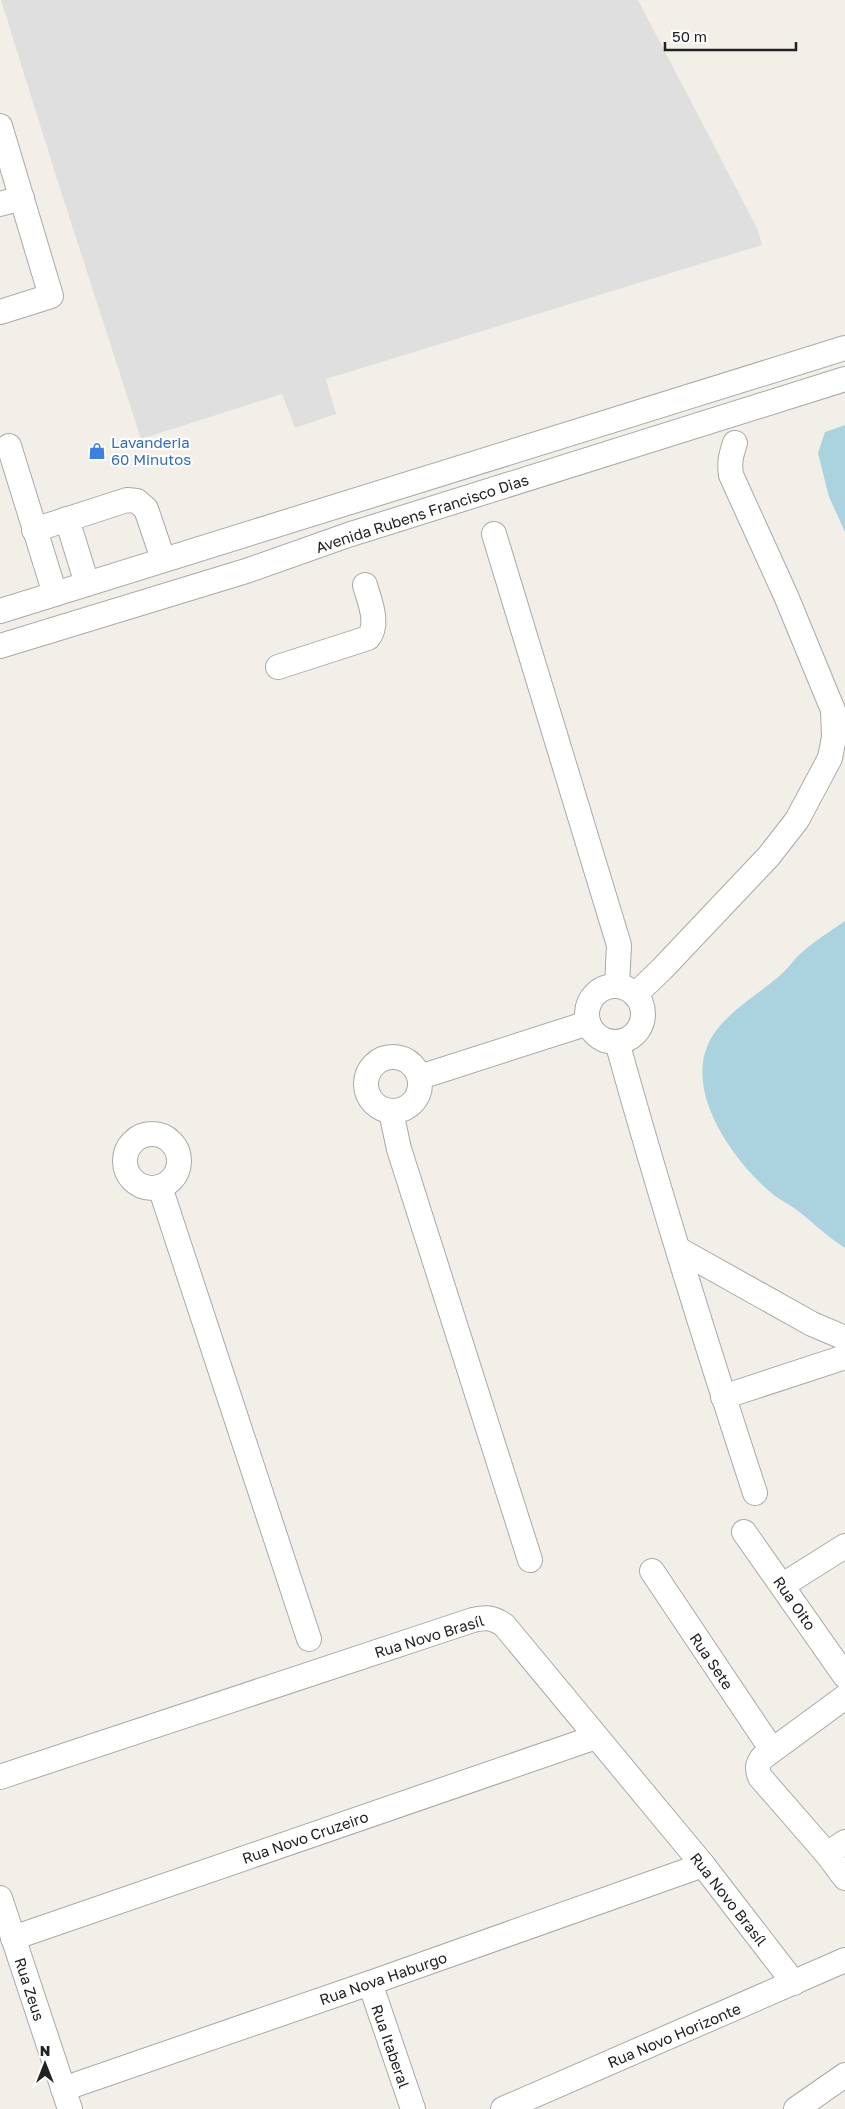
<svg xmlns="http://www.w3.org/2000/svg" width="845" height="2109" font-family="'Golos Text',sans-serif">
	<rect width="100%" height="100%" fill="#f2efe9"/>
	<polygon fill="#e0dfdf" points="1,0 638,0 757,228 762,245 326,379 336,414 295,428 282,394 141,439 56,176"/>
	<g fill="#aad3df">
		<polygon points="845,425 845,532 829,497 818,453 825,432"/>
		<path d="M845 921V1248C826 1236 812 1221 794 1208 788 1204 781 1200 775 1196 734 1163 679 1088 713 1035 729 1011 757 995 778 977 786 971 792 962 799 955 813 942 829 932 845 921Z"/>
	</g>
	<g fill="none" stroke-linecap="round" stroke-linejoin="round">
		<g stroke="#a9a9a9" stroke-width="26">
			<g id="minor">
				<polyline points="0,126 51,296 0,312"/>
				<polyline points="0,204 22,198"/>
				<polyline points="9,446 55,594"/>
				<polyline points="67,519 87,584"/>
				<polyline points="34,530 127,500 137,501 146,509 163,559"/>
				<polyline points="494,534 619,945 617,986"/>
				<polyline points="0,611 845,348"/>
				<polyline points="0,646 246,571 348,535 845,379"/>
				<path d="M278 667 368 638C380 624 369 600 365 585"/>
				<circle cx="615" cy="1014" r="28"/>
				<path d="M635 995 662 969 769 856 797 820 830 758 834 737 833 710 786 596 731 475C729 463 731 455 735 443"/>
				<path d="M617 1042C659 1193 706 1344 755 1493"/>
				<circle cx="393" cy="1084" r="27"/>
				<polyline points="420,1077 588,1023"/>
				<polyline points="391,1112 399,1149 530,1560"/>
				<circle cx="152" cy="1161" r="27"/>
				<polyline points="160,1187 309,1639"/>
				<polyline points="678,1249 812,1324 845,1338"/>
				<polyline points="723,1397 845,1357"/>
				<polyline points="744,1532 845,1676"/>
				<polyline points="652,1571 772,1750"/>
				<polyline points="783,1585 845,1546"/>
				<path d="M845 1697 762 1758C757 1765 757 1769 760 1777L827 1854 845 1878"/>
				<path d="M0 1777 473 1620C486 1617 492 1617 504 1625L703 1865 794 1983"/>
				<polyline points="827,1854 845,1842"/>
				<polyline points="0,1898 70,2109"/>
				<polyline points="13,1938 596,1737"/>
				<polyline points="370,1983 413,2109"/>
				<polyline points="63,2089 370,1983 703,1865"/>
				<polyline points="503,2109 845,1960"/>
				<polyline points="796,2109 845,2075"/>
			</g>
		</g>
		<use href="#minor" stroke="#fff" stroke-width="24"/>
	</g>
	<defs>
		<g id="shop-bare" transform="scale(1.35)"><path d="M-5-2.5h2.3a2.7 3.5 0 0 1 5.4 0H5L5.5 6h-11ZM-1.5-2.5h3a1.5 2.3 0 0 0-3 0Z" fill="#3f7fe0" stroke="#fff" stroke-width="2.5" paint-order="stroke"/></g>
	</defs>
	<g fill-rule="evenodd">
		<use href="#shop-bare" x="97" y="451"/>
	</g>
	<g text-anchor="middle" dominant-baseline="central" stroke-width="4.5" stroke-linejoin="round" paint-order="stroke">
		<g font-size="15" fill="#366cbe" stroke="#fff" text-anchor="start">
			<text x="111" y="442">Lavanderia<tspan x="111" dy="17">60 Minutos</tspan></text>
		</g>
		<g font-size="15" fill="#222" stroke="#fff">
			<text transform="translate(422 513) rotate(-18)">Avenida Rubens Francisco Dias</text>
			<text transform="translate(795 1603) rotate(55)">Rua Oito</text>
			<text transform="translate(429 1636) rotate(-17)">Rua Novo Brasíl</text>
			<text transform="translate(712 1661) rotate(56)">Rua Sete</text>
			<text transform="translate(305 1837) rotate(-19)">Rua Novo Cruzeiro</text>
			<text transform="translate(729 1899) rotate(52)">Rua Novo Brasíl</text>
			<text transform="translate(383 1978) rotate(-19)">Rua Nova Haburgo</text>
			<text transform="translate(30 1989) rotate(72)">Rua Zeus</text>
			<text transform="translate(674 2035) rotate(-23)">Rua Novo Horizonte</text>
			<text transform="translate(391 2046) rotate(71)">Rua Itaberal</text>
		</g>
	</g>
	<g transform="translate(45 2064)" stroke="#ffffff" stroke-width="4" paint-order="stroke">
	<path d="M0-4L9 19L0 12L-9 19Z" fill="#222222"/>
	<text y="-8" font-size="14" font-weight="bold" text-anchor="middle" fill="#222222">N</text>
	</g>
	<path d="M665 42v8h131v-8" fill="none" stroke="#222222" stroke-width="2.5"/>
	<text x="672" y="42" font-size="15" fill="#222222" stroke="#ffffff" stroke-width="4" paint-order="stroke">50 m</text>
</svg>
